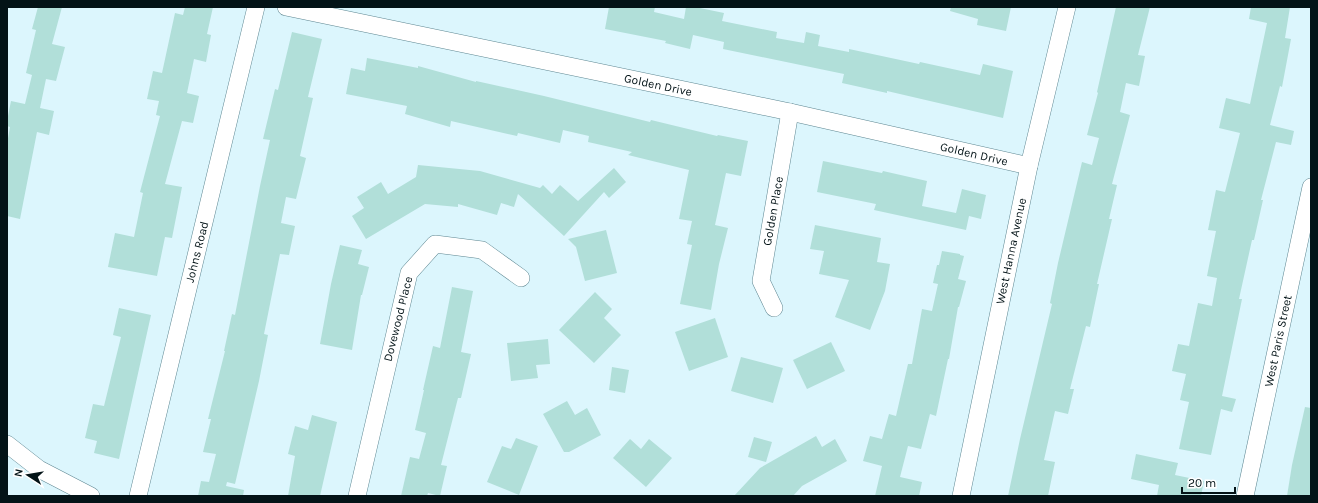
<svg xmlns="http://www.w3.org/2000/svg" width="1318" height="503" font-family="Karla,sans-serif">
	<rect width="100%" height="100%" fill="#dcf6fd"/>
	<g fill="#b1dfd9">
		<polygon points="38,7 62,7 52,44 65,47 56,81 46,79 40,108 54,111 49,135 37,132 20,219 7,216 7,144 10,127 7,126 7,121 11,101 25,104 32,75 26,73 36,30 32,29"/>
		<polygon points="185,7 213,7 207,34 211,35 206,62 194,59 187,93 199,96 193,123 182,121 165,184 182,187 172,238 165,237 157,276 108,267 115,233 134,237 143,193 140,192 160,116 156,115 159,101 147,99 153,71 162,73 175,13 183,15"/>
		<polygon points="609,7 655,7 654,12 684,19 686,7 695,7 724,13 722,21 777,32 776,38 804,43 806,32 820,35 818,46 849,52 849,49 919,64 920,62 980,75 983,64 1013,71 1003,118 887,91 887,93 842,83 844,74 723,49 724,42 693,35 690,49 665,43 666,41 605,29"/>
		<polygon points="951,7 1011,7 1006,31 977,25 978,19 950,11"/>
		<polygon points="1116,7 1150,7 1138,55 1145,56 1139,86 1126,83 1120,112 1130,115 1112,184 1117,185 1109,219 1112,219 1097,284 1099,284 1090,327 1086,326 1070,389 1074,389 1068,414 1055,411 1044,460 1055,462 1048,496 1008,496 1020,439 1052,304 1050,303 1058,263 1082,162 1092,165 1099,138 1087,135 1098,93 1097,92"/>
		<polygon points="1251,7 1290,7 1285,38 1291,39 1282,87 1280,86 1270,125 1294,131 1291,145 1276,142 1261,200 1263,200 1254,240 1252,240 1239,299 1242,299 1222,396 1236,399 1232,412 1221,409 1211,455 1179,449 1189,402 1180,400 1186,374 1172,371 1178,344 1189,346 1198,303 1212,306 1217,278 1207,276 1216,231 1208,230 1216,190 1225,192 1240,133 1219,128 1226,98 1250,104 1267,23 1249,19"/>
		<polygon points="292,32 322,39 308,97 313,98 300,156 306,158 296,199 286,197 281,223 295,226 289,255 280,254 264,334 268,335 259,381 235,484 227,482 226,486 244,490 243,496 198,496 201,481 209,482 216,454 203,452 211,419 208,419 225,351 224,351 232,314 235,315 260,186 270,140 263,139 275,89 278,90"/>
		<polygon points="367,58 418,68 418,66 476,82 476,81 544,96 650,122 651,120 717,136 718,135 748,141 741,176 726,173 715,225 728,228 719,264 711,310 680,304 692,245 687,244 692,221 679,219 689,170 628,155 632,152 588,142 589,136 563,130 560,143 518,133 517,136 451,121 450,127 405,114 407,106 346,94 351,68 365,71"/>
		<polygon points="823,161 882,173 883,171 927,181 922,206 956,213 962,189 986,195 981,219 969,216 966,230 874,210 876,204 817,192"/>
		<polygon points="418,165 480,171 540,188 543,185 552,194 560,185 578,201 614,168 626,182 609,198 604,192 564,236 518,194 514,207 501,203 497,215 458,204 458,207 425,204 366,239 352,216 364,208 357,197 381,182 388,194 416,177"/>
		<polygon points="815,225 881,238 877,262 890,264 885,291 870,330 835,317 849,280 819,274 824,251 810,249"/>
		<polygon points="606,230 617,273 585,281 576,247 568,239"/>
		<polygon points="340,245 362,250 358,264 369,267 362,295 361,295 352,350 320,344 331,284"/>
		<polygon points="942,251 960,254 960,255 964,256 958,279 966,281 959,307 958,307 949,359 948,359 936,416 930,414 921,449 908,446 900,477 922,482 919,496 875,496 882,466 863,461 870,436 882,439 889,414 896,416 908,364 912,364 922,309 932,311 938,284 933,283 937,265 939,265"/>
		<polygon points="452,287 473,291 461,352 471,354 461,398 458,398 441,465 447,466 440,496 428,493 427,496 401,496 410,457 419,459 426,433 415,430 424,390 423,390 433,346 440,348"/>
		<polygon points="595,292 612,309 604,318 621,335 594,363 559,330"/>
		<polygon points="119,308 151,315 119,459 94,453 97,441 85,438 93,404 104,406 121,337 113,335"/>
		<polygon points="715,318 728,357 689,371 675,332"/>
		<polygon points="548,339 550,364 536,365 538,378 511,381 507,343"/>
		<polygon points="831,342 845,371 807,389 793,360"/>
		<polygon points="741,357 783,368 773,403 731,391"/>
		<polygon points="612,367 629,370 625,393 609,390"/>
		<polygon points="567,401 575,415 587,408 601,435 569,452 564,452 543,414"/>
		<polygon points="1305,407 1311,408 1311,496 1287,496 1292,465"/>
		<polygon points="312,415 337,422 320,496 288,496 295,456 288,454 295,426 308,430"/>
		<polygon points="816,436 822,447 835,439 847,461 802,486 793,496 734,496 760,468"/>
		<polygon points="754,437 772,442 766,462 748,457"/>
		<polygon points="516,438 538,446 519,495 487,482 502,446 511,449"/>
		<polygon points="630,439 641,449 649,439 672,458 646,487 613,458"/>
		<polygon points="1136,454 1178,463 1175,475 1204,481 1201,496 1157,496 1159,485 1131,479"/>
	</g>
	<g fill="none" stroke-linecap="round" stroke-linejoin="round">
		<g stroke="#5d8691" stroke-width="18">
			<g id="minor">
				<polyline points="286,7 790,112 1029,166"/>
				<polyline points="774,308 761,281 790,112"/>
				<polyline points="7,444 39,469 91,496"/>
				<polyline points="138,496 256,7"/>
				<polyline points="357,496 409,273 435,244 482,250 521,278"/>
				<polyline points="961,496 1029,166 1067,7"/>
				<polyline points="1245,496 1311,187"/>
			</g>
		</g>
		<use href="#minor" stroke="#fff" stroke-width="17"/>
	</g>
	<g text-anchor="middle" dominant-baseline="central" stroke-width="3.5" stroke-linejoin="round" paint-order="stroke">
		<g font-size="12" fill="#031317" stroke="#fff">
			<text transform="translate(658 85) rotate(12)">Golden Drive</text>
			<text transform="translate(974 154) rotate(13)">Golden Drive</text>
			<text transform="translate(773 211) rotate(-80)">Golden Place</text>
			<text transform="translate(1011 251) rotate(-78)">West Hanna Avenue</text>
			<text transform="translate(197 252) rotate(-76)">Johns Road</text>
			<text transform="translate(398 319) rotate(-76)">Dovewood Place</text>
			<text transform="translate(1278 341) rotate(-78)">West Paris Street</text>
		</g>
	</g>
	<rect width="1318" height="503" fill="none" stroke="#031317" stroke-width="16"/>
	<g transform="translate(28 475) rotate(282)" stroke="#ffffff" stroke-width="3" paint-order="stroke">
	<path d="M0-3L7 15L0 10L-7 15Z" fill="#031317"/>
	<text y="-6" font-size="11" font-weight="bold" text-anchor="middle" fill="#031317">N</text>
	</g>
	<path d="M1182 487v6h53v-6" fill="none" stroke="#031317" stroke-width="2"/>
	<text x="1188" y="487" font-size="12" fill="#031317" stroke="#ffffff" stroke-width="3" paint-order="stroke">20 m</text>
</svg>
